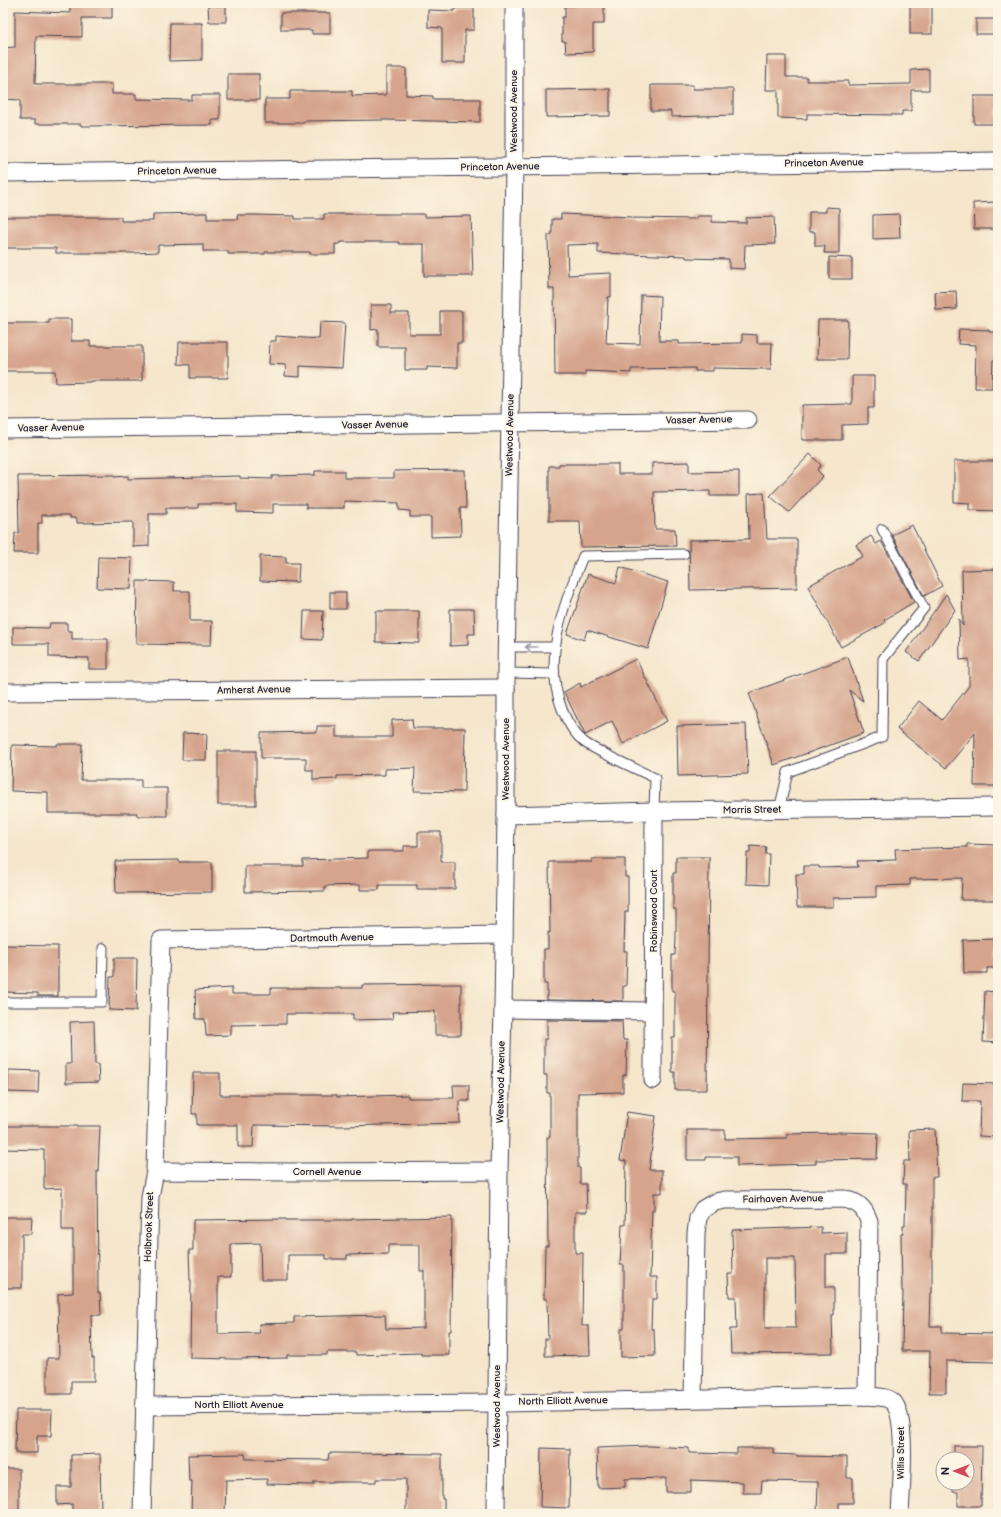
<svg xmlns="http://www.w3.org/2000/svg" width="1001" height="1517" font-family="'Balsamiq Sans',sans-serif">
	<rect width="100%" height="100%" fill="#fcf5e5"/>
	<filter id="ink" filterUnits="userSpaceOnUse"><feTurbulence type="fractalNoise" baseFrequency=".025" numOctaves="2"/><feDisplacementMap in="SourceGraphic" scale="8" xChannelSelector="R" yChannelSelector="G"/><feConvolveMatrix kernelMatrix="1 2 1 2 8 2 1 2 1" color-interpolation-filters="sRGB"/></filter>
	<filter id="wash" filterUnits="userSpaceOnUse"><feTurbulence type="fractalNoise" baseFrequency=".012" numOctaves="4" result="noise"/><feDisplacementMap in="SourceGraphic" scale="16" xChannelSelector="R" yChannelSelector="G"/><feGaussianBlur stdDeviation="0.9" result="paint"/><feColorMatrix in="noise" values="0 0 0 0 0 0 0 0 0 0 0 0 0 0 0 0 0 1.4 0 .05"/><feComposite in="paint" operator="in"/></filter>
	<g filter="url(#wash)">
		<rect width="100%" height="100%" fill="#f5e6cc"/>
		<g id="blocks">
			<g fill="#d6a48c" fill-rule="evenodd">
				<polygon points="70,3 112,3 112,18 82,18 82,37 36,36 35,84 112,84 112,94 136,94 136,99 192,100 192,95 220,95 220,120 212,120 212,125 81,126 81,124 35,124 35,120 20,120 20,100 3,99 3,48 15,47 15,11 70,13"/>
				<rect x="910" y="3" width="22" height="31"/>
				<polygon points="604,5 604,24 593,24 593,52 566,53 565,41 562,41 562,17 565,17 565,6"/>
				<polygon points="208,6 226,6 226,22 209,22"/>
				<polygon points="455,8 474,8 474,30 465,30 465,63 442,63 442,28 428,27 428,10 455,11"/>
				<polygon points="281,13 330,13 330,34 312,34 312,30 281,30"/>
				<rect x="976" y="19" width="22" height="15"/>
				<polygon points="170,23 202,23 202,60 169,61"/>
				<polygon points="767,56 786,56 786,77 807,77 807,81 848,81 848,85 911,84 911,70 929,69 929,90 911,90 911,111 902,111 902,115 807,114 807,119 778,118 778,90 766,90"/>
				<polygon points="386,68 406,68 406,95 433,96 433,99 480,99 480,122 386,120 304,121 304,123 265,123 265,99 290,99 290,91 352,91 352,96 386,95"/>
				<rect x="228" y="74" width="31" height="26"/>
				<polygon points="651,85 693,85 693,89 733,89 733,115 671,117 671,111 651,111"/>
				<polygon points="610,89 610,116 546,117 546,90"/>
				<rect x="974" y="96" width="24" height="28"/>
				<polygon points="998,202 998,229 974,229 973,203"/>
				<polygon points="826,207 839,208 839,253 824,253 825,246 815,246 815,232 809,232 809,212 826,212"/>
				<polygon points="207,213 207,219 238,219 237,215 255,215 295,216 295,219 324,219 324,214 424,214 424,217 471,216 473,276 424,276 424,244 399,244 399,242 340,242 340,244 335,244 335,254 310,254 310,252 265,252 265,254 228,254 228,251 203,251 203,244 158,245 158,252 135,253 56,253 56,248 3,248 3,217 121,217 121,221 153,221 153,214"/>
				<polygon points="561,214 632,217 632,218 696,219 697,216 712,216 712,222 746,223 746,218 774,217 775,244 745,245 744,269 729,268 729,259 686,258 686,256 598,253 598,244 567,245 568,275 611,273 611,297 608,297 606,343 640,344 641,295 660,296 659,341 679,341 679,344 742,343 742,334 757,335 757,343 772,343 771,369 713,368 713,371 695,371 695,368 631,369 631,373 585,371 585,375 555,375 554,289 549,289 548,235 552,234 552,219 561,219"/>
				<polygon points="899,214 900,238 873,239 873,215"/>
				<polygon points="829,257 852,258 852,279 829,279"/>
				<polygon points="956,291 957,309 936,310 935,292"/>
				<polygon points="371,305 391,305 391,313 409,313 409,334 440,334 440,311 462,311 462,343 457,343 457,368 427,367 427,370 405,370 405,347 378,347 378,329 371,330"/>
				<polygon points="49,319 71,319 71,341 90,341 90,346 142,346 142,381 90,381 90,382 56,383 55,371 3,371 3,323 49,323"/>
				<polygon points="818,320 848,320 847,359 817,359"/>
				<polygon points="320,322 345,323 342,368 300,366 300,377 285,376 286,365 269,364 270,341 276,341 276,336 319,339"/>
				<polygon points="959,329 989,330 989,332 998,332 998,360 993,360 992,388 975,388 976,345 958,344"/>
				<polygon points="179,342 228,342 228,378 190,378 190,365 178,364"/>
				<polygon points="852,376 874,376 874,408 868,408 868,424 842,425 842,440 802,440 802,405 852,404"/>
				<polygon points="810,454 821,465 817,470 823,476 789,512 770,496"/>
				<polygon points="954,461 997,461 998,511 969,510 969,503 954,502"/>
				<polygon points="689,462 689,472 739,471 739,496 710,496 710,491 654,492 655,529 675,529 676,546 581,547 580,521 549,521 549,466 559,466 559,464 618,464 618,474 652,474 652,463"/>
				<polygon points="465,470 466,508 460,508 461,536 431,537 431,517 410,517 410,511 399,510 399,503 344,501 344,508 306,508 306,504 273,504 273,513 237,512 237,504 198,504 198,508 166,508 166,514 149,514 149,546 133,547 133,522 77,523 77,518 70,518 70,515 42,515 42,523 38,523 38,553 14,553 15,533 19,533 18,476 114,475 114,477 128,476 128,479 240,476 240,478 272,479 272,476 315,475 315,471 344,471 344,478 394,478 394,471"/>
				<polygon points="764,493 767,539 797,539 797,588 690,590 689,540 749,539 748,494"/>
				<polygon points="912,525 942,586 924,596 892,535"/>
				<polygon points="871,536 876,544 881,541 914,602 884,620 885,623 841,647 808,586 863,556 856,545"/>
				<polygon points="260,556 286,557 286,563 299,563 298,582 260,581"/>
				<polygon points="98,557 132,558 131,589 97,588"/>
				<polygon points="620,567 668,582 648,649 587,630 584,640 567,634 588,574 616,583"/>
				<polygon points="998,569 998,786 974,786 975,733 946,768 897,729 919,701 942,720 969,686 969,659 960,660 959,619 963,626 962,570"/>
				<polygon points="137,581 174,582 174,591 190,591 190,621 212,621 211,645 136,644"/>
				<rect x="330" y="592" width="16" height="17"/>
				<polygon points="946,594 955,610 919,661 906,652"/>
				<polygon points="450,609 474,609 475,634 468,634 468,645 450,646"/>
				<polygon points="304,611 323,611 322,640 303,639"/>
				<polygon points="376,611 419,611 419,643 376,642"/>
				<polygon points="50,623 67,623 67,631 72,631 72,639 108,639 108,669 89,669 89,658 49,657 49,644 13,644 13,627 49,628"/>
				<polygon points="848,657 863,701 849,690 864,733 774,765 749,693"/>
				<polygon points="636,659 667,721 623,744 612,721 585,735 564,692 580,683 581,687"/>
				<polygon points="412,719 413,728 465,728 464,792 414,791 415,768 385,769 385,775 337,776 337,779 313,780 313,770 306,770 306,758 261,758 261,733 317,732 317,726 336,726 336,737 392,737 392,720"/>
				<polygon points="746,724 748,774 678,776 677,726"/>
				<polygon points="183,733 207,734 206,760 182,760"/>
				<polygon points="57,744 82,744 81,780 141,780 141,788 167,788 167,816 137,816 137,813 48,813 48,792 11,791 12,745 57,746"/>
				<rect x="218" y="751" width="38" height="54"/>
				<polygon points="418,832 441,832 441,862 455,862 455,889 417,889 417,885 379,885 379,890 360,890 360,885 325,886 325,891 245,892 245,866 303,866 303,860 368,858 368,851 404,851 404,846 418,846"/>
				<polygon points="967,844 998,845 998,900 961,900 962,878 910,879 910,885 876,886 876,897 833,898 833,907 797,907 796,874 804,874 804,866 819,866 819,868 858,867 857,861 896,860 895,849 967,847"/>
				<polygon points="750,846 766,847 765,854 769,854 768,885 746,884 747,853 750,853"/>
				<polygon points="676,857 709,857 707,1090 675,1090 675,1072 672,1072 672,1037 675,1037 675,991 672,991 672,955 675,955 676,939 676,909 673,909 673,873 676,873"/>
				<polygon points="592,859 625,859 625,877 628,877 628,912 625,912 624,951 627,951 626,986 623,986 623,1001 547,1000 547,984 544,984 544,949 548,949 548,932 550,933 549,862 592,862"/>
				<polygon points="179,860 179,862 212,862 212,892 116,893 115,861"/>
				<polygon points="998,939 998,968 987,968 987,973 964,973 963,940"/>
				<polygon points="3,945 58,946 58,996 38,996 38,993 3,992"/>
				<polygon points="114,958 137,958 136,1011 109,1010 110,977 114,977"/>
				<polygon points="461,984 461,1035 435,1035 435,1011 392,1012 393,1019 353,1020 353,1014 286,1014 286,1024 231,1025 231,1035 206,1036 205,1019 196,1019 195,990 232,988 232,994 271,994 271,988 362,988 362,985"/>
				<polygon points="985,991 998,992 998,1043 983,1042"/>
				<polygon points="547,1020 622,1021 623,1040 627,1040 626,1075 623,1075 623,1092 578,1093 578,1168 580,1168 580,1184 586,1184 587,1212 575,1212 575,1253 583,1253 582,1326 589,1326 590,1355 545,1356 545,1339 548,1339 547,1299 544,1299 545,1246 548,1246 547,1137 550,1137 550,1093 547,1093 547,1075 544,1075 544,1039 547,1039"/>
				<polygon points="94,1021 95,1064 98,1064 99,1082 66,1083 66,1064 71,1064 70,1022"/>
				<polygon points="9,1070 39,1071 38,1093 8,1092"/>
				<polygon points="193,1073 220,1073 220,1095 337,1095 337,1097 408,1095 408,1098 454,1098 453,1085 469,1085 469,1101 459,1101 460,1123 343,1126 254,1125 253,1147 238,1147 238,1125 197,1125 197,1114 192,1114"/>
				<polygon points="963,1083 998,1084 998,1137 979,1136 980,1101 962,1101"/>
				<polygon points="627,1112 656,1116 649,1170 662,1170 662,1193 654,1193 654,1211 652,1210 650,1277 657,1277 657,1299 652,1299 651,1329 654,1329 655,1356 621,1357 621,1329 624,1329 624,1265 620,1265 622,1225 625,1225 626,1161 620,1160"/>
				<polygon points="3,1126 100,1126 98,1171 97,1171 98,1293 100,1293 101,1315 91,1315 92,1358 94,1358 94,1381 71,1381 71,1394 47,1394 47,1358 59,1358 58,1294 73,1293 73,1230 62,1230 62,1188 44,1189 44,1150 3,1149"/>
				<polygon points="935,1129 937,1177 932,1177 932,1293 931,1293 930,1326 942,1326 942,1333 998,1334 998,1362 946,1361 946,1393 929,1393 930,1351 902,1351 903,1291 902,1291 901,1234 903,1234 903,1226 905,1226 906,1184 903,1184 904,1161 910,1161 909,1130"/>
				<polygon points="687,1130 725,1130 725,1139 787,1138 787,1134 837,1133 838,1132 878,1133 877,1159 816,1160 816,1164 737,1166 737,1157 706,1157 706,1160 687,1160"/>
				<polygon points="3,1217 32,1217 31,1234 22,1234 22,1288 3,1288"/>
				<path d="M452 1217 451 1331H449V1355H421V1353L356 1355V1352H327V1355H287V1358L234 1359 190 1358 191 1280H190L189 1250H193V1220L286 1219V1220H352V1219ZM260 1243 261 1280H288V1255H326V1259H347V1255L388 1254V1245H420V1271H424V1328L386 1329 385 1315 294 1317V1323L259 1324 260 1333 218 1334V1277H231V1244Z"/>
				<path d="M821 1227V1233L847 1232V1254H826V1287H834V1315H832L833 1353 731 1354 730 1329H737L736 1297H729L728 1274H733L732 1230ZM765 1258H795L796 1328H765Z"/>
				<polygon points="16,1410 52,1410 51,1436 37,1436 37,1453 15,1453"/>
				<polygon points="649,1446 689,1448 689,1453 737,1454 737,1448 773,1448 773,1454 797,1455 797,1456 847,1457 847,1478 853,1478 853,1503 839,1503 839,1514 817,1514 818,1482 762,1481 761,1493 743,1493 743,1482 691,1480 691,1492 666,1492 666,1478 625,1479 625,1487 598,1488 597,1448"/>
				<polygon points="954,1446 982,1446 981,1506 958,1506 958,1492 953,1492 953,1483 967,1483 967,1459 954,1459"/>
				<polygon points="541,1448 570,1449 569,1508 540,1507"/>
				<polygon points="329,1453 442,1454 442,1499 444,1499 444,1514 406,1514 406,1479 376,1479 376,1482 314,1482 314,1485 267,1484 267,1479 226,1480 225,1514 191,1514 192,1481 189,1481 188,1455 245,1454 246,1459 328,1460"/>
				<polygon points="100,1454 101,1514 72,1514 72,1504 57,1505 57,1487 71,1487 71,1455"/>
				<rect x="3" y="1469" width="16" height="45"/>
			</g>
		</g>
	</g>
	<g filter="url(#ink)">
		<use href="#blocks" fill-opacity="0" stroke="#423f51" stroke-width="1"/>
		<g fill="none" stroke-linecap="round" stroke-linejoin="round">
			<g stroke="#423f51" stroke-width="11">
				<g id="lane">
					<polyline points="506,647 555,647"/>
					<polyline points="506,673 554,674"/>
					<polyline points="779,810 788,772 882,737 883,659 924,608 882,529"/>
					<path d="M654 811 655 778C640 771 625 764 611 757 602 752 592 748 584 742 573 733 567 722 562 709 542 657 564 605 583 556L684 554"/>
					<polyline points="3,1002 102,1002 103,948"/>
				</g>
			</g>
			<g stroke="#423f51" stroke-width="19">
				<g id="street">
					<polyline points="3,173 998,161"/>
					<polyline points="3,429 748,420"/>
					<polyline points="3,692 506,688"/>
					<polyline points="506,815 654,811 998,807"/>
					<polyline points="503,1009 653,1011"/>
					<polyline points="653,1080 654,811"/>
					<polyline points="155,1171 302,1172 499,1171"/>
					<path d="M693 1399 696 1233 698 1218 703 1209 715 1202 725 1200 845 1199C859 1203 864 1207 869 1221L867 1396"/>
					<path d="M144 1406 497 1403 867 1396C875 1397 887 1396 893 1402 908 1417 901 1491 900 1514"/>
					<polyline points="142,1514 150,1197 155,1171 161,940 504,935"/>
					<polyline points="496,1514 499,1171 503,1009 506,815 506,673 514,166 514,3"/>
				</g>
			</g>
			<use href="#lane" stroke="#fff" stroke-width="9"/>
			<use href="#street" stroke="#fff" stroke-width="17"/>
		</g>
		<defs><path id="oneway-shaft" d="M-6 0H5M1.5-3L5.5 0L1.5 3" fill="none" stroke-width="1.6" stroke-linecap="round" stroke-linejoin="round"/></defs>
		<use stroke="#9c9ca7" href="#oneway-shaft" transform="translate(531 647) rotate(180)"/>
	</g>
	<g text-anchor="middle" dominant-baseline="central" stroke-width="3.5" stroke-linejoin="round" paint-order="stroke">
		<g font-size="10" fill="#22223b" stroke="#fcf5e5">
			<text transform="translate(514 111) rotate(-90)">Westwood Avenue</text>
			<text transform="translate(824 163) rotate(-1)">Princeton Avenue</text>
			<text transform="translate(500 167) rotate(-1)">Princeton Avenue</text>
			<text transform="translate(177 171) rotate(-1)">Princeton Avenue</text>
			<text transform="translate(699 420) rotate(-1)">Vasser Avenue</text>
			<text transform="translate(375 425) rotate(-1)">Vasser Avenue</text>
			<text transform="translate(51 428) rotate(-1)">Vasser Avenue</text>
			<text transform="translate(510 435) rotate(-89)">Westwood Avenue</text>
			<text transform="translate(254 690) rotate(-1)">Amherst Avenue</text>
			<text transform="translate(506 759) rotate(-90)">Westwood Avenue</text>
			<text transform="translate(752 810) rotate(-1)">Morris Street</text>
			<text transform="translate(654 911) rotate(-90)">Robinswood Court</text>
			<text transform="translate(332 938) rotate(-1)">Dartmouth Avenue</text>
			<text transform="translate(501 1082) rotate(-89)">Westwood Avenue</text>
			<text x="327" y="1172">Cornell Avenue</text>
			<text transform="translate(783 1199) rotate(-1)">Fairhaven Avenue</text>
			<text transform="translate(149 1227) rotate(-88)">Holbrook Street</text>
			<text transform="translate(563 1401) rotate(-1)">North Elliott Avenue</text>
			<text x="239" y="1405">North Elliott Avenue</text>
			<text transform="translate(497 1406) rotate(-90)">Westwood Avenue</text>
			<text transform="translate(901 1453) rotate(-90)">Willis Street</text>
		</g>
	</g>
	<rect width="1001" height="1517" fill="none" stroke="#fcf5e5" stroke-width="16"/>
	<g transform="translate(955 1471) rotate(270)"><circle r="19" fill="#fcf5e5" stroke="#a5a1a1"/>
	<path d="M0-3L7 15L0 10L-7 15Z" fill="#d1495b"/>
	<text y="-6" font-size="11" font-weight="bold" text-anchor="middle" fill="#22223b">N</text>
	</g>
</svg>
